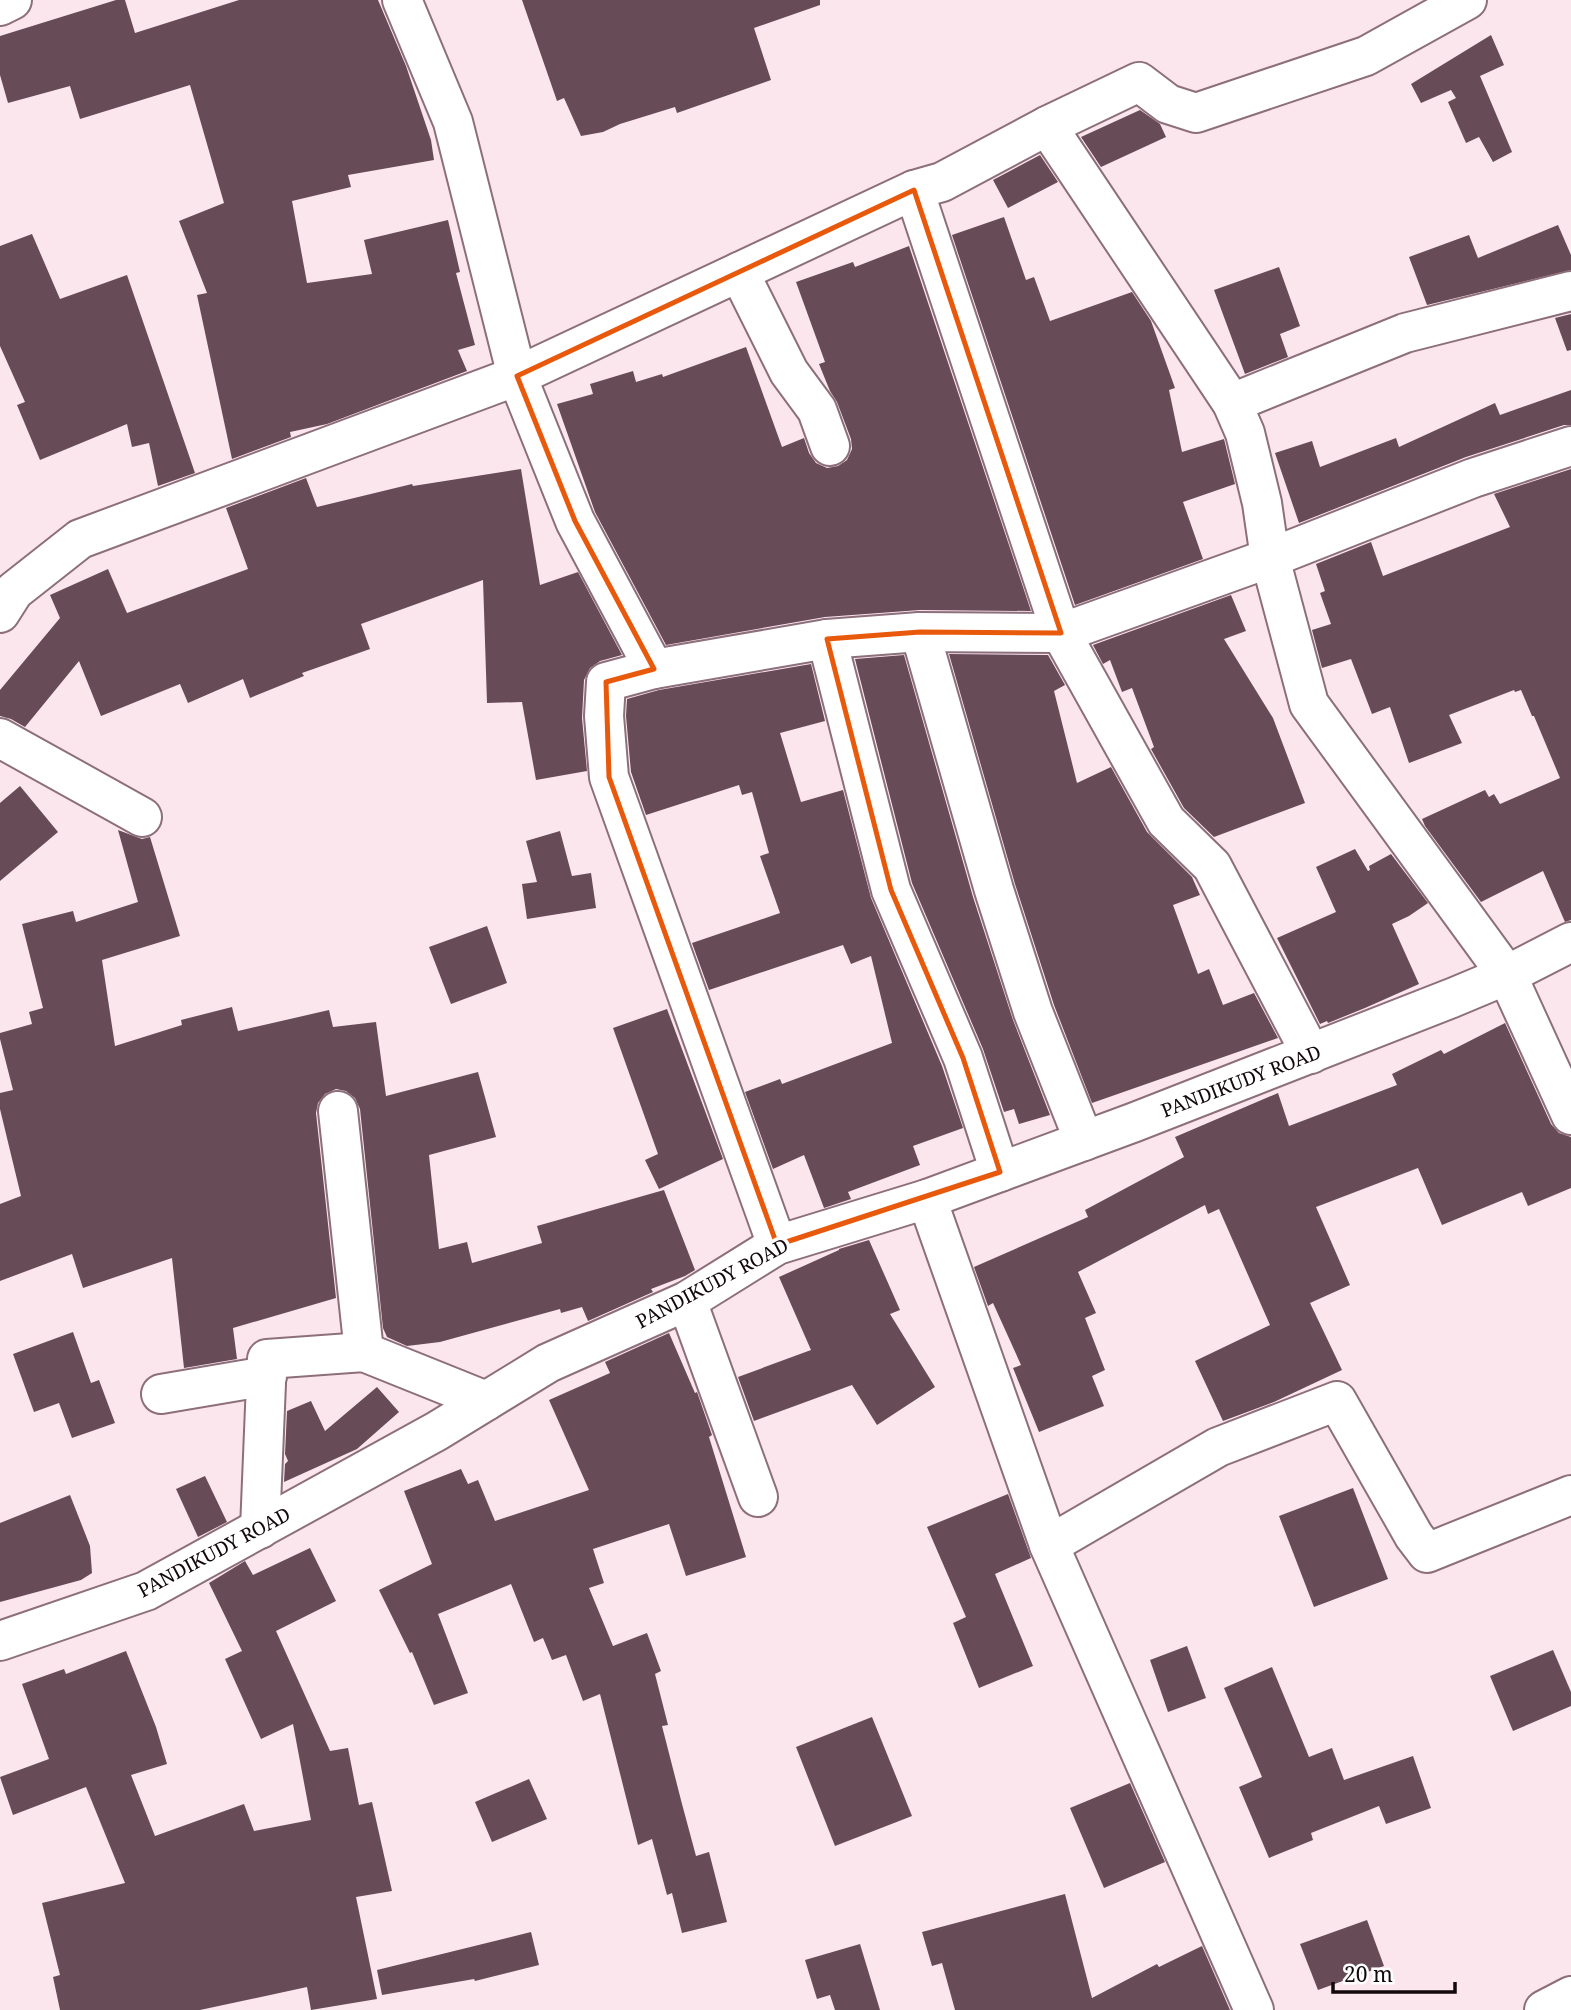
<svg xmlns="http://www.w3.org/2000/svg" width="1571" height="2010" font-family="'Noto Serif',serif">
	<rect width="100%" height="100%" fill="#fbe6ee"/>
	<g fill="#674b57">
		<polygon points="116,0 125,0 135,33 239,0 378,0 406,66 431,140 434,160 348,175 351,187 292,201 307,283 372,274 364,240 448,220 460,272 456,273 475,345 458,350 467,371 327,424 290,432 291,437 232,459 197,295 207,293 179,221 224,203 190,85 80,119 70,86 8,103 0,75 0,36"/>
		<polygon points="522,0 820,0 820,5 754,28 771,80 677,113 675,107 620,124 603,132 581,136 564,98 557,101"/>
		<polygon points="1491,35 1504,65 1480,76 1512,152 1493,162 1479,137 1466,143 1448,102 1456,98 1451,90 1421,103 1411,84"/>
		<polygon points="1140,110 1160,124 1166,137 1101,167 1081,137"/>
		<polygon points="1040,155 1058,182 1008,208 993,180"/>
		<polygon points="1004,217 1026,280 1034,277 1050,321 1132,292 1151,321 1175,388 1169,390 1182,452 1224,439 1235,484 1183,502 1203,559 1075,605 952,235"/>
		<polygon points="1558,225 1571,255 1571,270 1427,305 1409,257 1469,235 1478,258"/>
		<polygon points="32,234 60,299 127,275 195,473 158,486 149,443 132,447 127,424 40,460 17,405 25,402 0,346 0,246"/>
		<polygon points="909,246 1031,611 920,610 825,617 666,645 595,512 557,404 593,394 590,384 633,371 636,382 662,374 663,377 746,347 782,447 804,438 809,453 816,463 827,468 838,466 847,460 852,449 851,439 837,402 830,391 819,364 825,362 796,282 853,262 855,267"/>
		<polygon points="1279,267 1300,326 1280,334 1288,357 1245,374 1214,290"/>
		<polygon points="1571,314 1571,350 1567,351 1555,318"/>
		<polygon points="1571,390 1571,425 1564,425 1466,457 1299,523 1275,453 1312,441 1320,467 1396,438 1399,447 1495,403 1500,415"/>
		<polygon points="521,469 540,585 578,572 622,655 600,661 590,668 584,680 582,718 587,771 536,780 522,702 487,703 483,580 361,624 370,649 302,673 304,676 250,698 243,679 188,703 180,684 101,716 79,661 25,727 11,719 0,716 0,690 60,618 50,595 108,569 127,613 248,569 226,508 306,478 317,507 412,484 413,486"/>
		<polygon points="1571,469 1571,920 1565,922 1543,871 1481,902 1425,826 1422,819 1485,790 1489,797 1494,794 1500,804 1560,778 1534,716 1532,716 1521,690 1515,692 1514,690 1449,715 1462,743 1409,763 1390,707 1372,714 1351,659 1322,668 1312,630 1331,624 1320,593 1325,591 1316,564 1371,542 1383,576 1510,527 1494,494"/>
		<polygon points="1231,595 1246,631 1224,639 1273,718 1305,803 1214,837 1184,808 1151,749 1154,747 1132,688 1122,692 1110,660 1103,664 1093,645"/>
		<polygon points="949,654 1048,655 1065,685 1054,691 1077,783 1111,767 1147,832 1192,877 1200,895 1173,905 1198,974 1209,969 1223,1005 1254,993 1278,1038 1092,1103 1054,1005 1015,884"/>
		<polygon points="904,655 973,897 1013,1020 1050,1115 1019,1124 1014,1109 1004,1112 983,1049 912,883 855,659"/>
		<polygon points="811,664 825,721 780,733 801,802 843,790 871,898 942,1066 963,1128 913,1146 920,1165 848,1192 851,1199 824,1208 804,1155 773,1169 745,1092 780,1079 782,1084 892,1043 871,956 851,964 843,945 709,990 692,943 780,913 760,856 769,853 752,792 742,795 739,785 646,815 631,772 626,716 627,699 659,690"/>
		<polygon points="20,786 58,832 0,881 0,803"/>
		<polygon points="118,830 142,839 150,837 180,936 102,960 115,1046 182,1025 181,1020 232,1007 238,1031 329,1010 333,1027 376,1022 386,1096 478,1072 496,1137 429,1155 439,1249 467,1242 472,1263 542,1243 537,1226 664,1190 695,1270 685,1276 651,1289 653,1292 588,1321 582,1307 561,1313 560,1309 440,1342 407,1346 387,1337 383,1328 360,1109 355,1098 346,1091 336,1089 325,1094 318,1103 316,1113 336,1298 233,1328 237,1359 184,1368 172,1258 83,1288 72,1254 0,1281 0,1204 21,1196 0,1109 0,1093 13,1090 0,1039 0,1033 32,1024 29,1012 43,1008 22,924 73,911 76,922 138,902"/>
		<polygon points="560,831 572,876 591,873 596,908 527,919 522,884 537,882 526,841"/>
		<polygon points="1355,849 1368,871 1370,870 1369,866 1391,854 1428,903 1409,916 1392,924 1419,984 1365,1008 1328,1023 1327,1021 1320,1024 1277,938 1336,912 1316,867"/>
		<polygon points="487,926 507,983 451,1004 429,947"/>
		<polygon points="667,1009 723,1159 659,1189 645,1160 658,1154 613,1028"/>
		<polygon points="1505,1023 1551,1124 1559,1133 1571,1137 1571,1188 1528,1206 1522,1192 1442,1225 1418,1168 1316,1207 1350,1285 1310,1303 1342,1370 1274,1402 1223,1421 1195,1361 1270,1325 1219,1209 1208,1214 1205,1205 1078,1272 1096,1313 1085,1318 1105,1370 1092,1376 1104,1406 1039,1432 1013,1368 1021,1365 993,1303 988,1306 974,1267 1088,1217 1085,1210 1184,1157 1175,1137 1278,1093 1289,1126 1397,1085 1392,1074 1441,1050 1444,1054"/>
		<polygon points="869,1240 900,1310 890,1314 935,1387 877,1425 852,1385 754,1421 738,1377 811,1350 779,1277 839,1250 839,1249"/>
		<polygon points="73,1332 91,1383 99,1380 115,1423 72,1438 59,1403 34,1412 13,1354"/>
		<polygon points="669,1333 695,1393 697,1392 712,1435 709,1437 746,1557 686,1576 669,1524 593,1549 604,1583 589,1588 613,1646 647,1633 661,1671 655,1674 668,1725 662,1726 682,1804 696,1856 709,1852 727,1922 682,1933 672,1893 667,1895 652,1839 638,1845 600,1694 583,1701 566,1655 552,1660 543,1638 534,1642 511,1584 438,1614 468,1693 434,1705 412,1652 410,1653 379,1590 432,1564 404,1491 461,1469 468,1484 478,1480 495,1521 589,1490 549,1400 610,1373 605,1362"/>
		<polygon points="377,1387 399,1412 357,1449 284,1482 285,1464 288,1461 285,1454 287,1411 311,1401 325,1431"/>
		<polygon points="205,1476 227,1522 198,1537 176,1489"/>
		<polygon points="1353,1488 1388,1579 1314,1607 1279,1516"/>
		<polygon points="1008,1494 1031,1558 995,1574 1033,1666 979,1688 953,1623 966,1617 927,1527"/>
		<polygon points="70,1495 90,1546 92,1573 81,1580 0,1602 0,1523"/>
		<polygon points="310,1548 336,1601 276,1631 330,1751 348,1748 359,1805 372,1802 392,1891 356,1897 377,1999 311,2010 307,1987 200,2010 60,2010 53,1977 60,1975 42,1903 125,1883 86,1787 13,1815 0,1777 49,1759 22,1684 64,1669 66,1674 126,1651 156,1727 167,1764 131,1775 155,1836 244,1804 254,1831 311,1820 293,1724 261,1739 225,1659 242,1651 209,1583 245,1561 253,1575"/>
		<polygon points="1187,1646 1206,1698 1168,1712 1150,1660"/>
		<polygon points="1553,1650 1571,1692 1571,1706 1513,1731 1490,1676"/>
		<polygon points="1272,1667 1309,1757 1332,1748 1344,1780 1413,1756 1431,1808 1386,1824 1379,1806 1311,1833 1313,1840 1269,1858 1239,1787 1262,1777 1224,1688"/>
		<polygon points="872,1717 912,1816 835,1846 796,1747"/>
		<polygon points="529,1779 547,1819 492,1842 475,1802"/>
		<polygon points="1130,1783 1165,1862 1104,1888 1070,1808"/>
		<polygon points="1065,1894 1092,1998 1157,1964 1159,1967 1202,1946 1230,2010 955,2010 942,1963 932,1966 922,1932"/>
		<polygon points="1367,1920 1384,1966 1318,1990 1300,1944"/>
		<polygon points="531,1932 539,1965 475,1981 474,1979 382,1995 377,1970"/>
		<polygon points="860,1944 880,2010 835,2010 830,1995 817,1999 805,1960"/>
	</g>
	<g fill="none" stroke-linecap="round" stroke-linejoin="round">
		<g stroke="#8d6f7b" stroke-width="42">
			<g id="minor">
				<polyline points="402,0 453,122 517,376 575,521 654,669 827,639 920,632 1061,633 1270,558 1473,478 1571,446"/>
				<polyline points="0,6 12,0"/>
				<polyline points="1047,126 1232,403 1245,433 1262,503 1270,558 1309,704 1507,975 1571,1115"/>
				<polyline points="914,190 1061,633 1166,821 1212,866 1311,1054"/>
				<polyline points="739,272 789,372 817,410 830,446"/>
				<polyline points="1232,403 1405,333 1571,291"/>
				<polyline points="0,613 14,591 80,539 517,376 914,190 942,182 1047,126 1139,82 1168,104 1196,113 1366,56 1467,0"/>
				<polyline points="920,632 994,890 1033,1012 1084,1141"/>
				<polyline points="827,639 891,890 963,1058 1000,1172"/>
				<polyline points="654,669 606,682 604,716 609,777 777,1245"/>
				<polyline points="0,738 142,817"/>
				<polyline points="338,1111 364,1352"/>
				<polyline points="927,1199 1049,1545 1254,2010"/>
				<polyline points="687,1301 758,1497"/>
				<polyline points="161,1394 267,1376"/>
				<polyline points="260,1529 267,1359 364,1352 486,1401"/>
				<polyline points="1049,1545 1218,1447 1337,1401 1414,1536 1427,1553 1571,1495"/>
				<polyline points="1544,2010 1571,1996"/>
			</g>
		</g>
		<g stroke="#8d6f7b" stroke-width="42">
			<polyline id="tertiary" points="0,1641 146,1591 437,1431 548,1363 687,1301 777,1245 927,1199 1135,1122 1452,998 1507,975 1571,942"/>
		</g>
		<use href="#minor" stroke="#fff" stroke-width="38"/>
		<use href="#tertiary" stroke="#fff" stroke-width="38"/>
	</g>
	<path fill="none" stroke="#e8590c" stroke-width="5" stroke-linejoin="round" d="M914 190 1061 633 920 632 827 639 891 890 963 1058 1000 1172 777 1245 609 777 606 682 654 669 575 521 517 376Z"/>
	<g text-anchor="middle" dominant-baseline="central" stroke-width="7" stroke-linejoin="round" paint-order="stroke">
		<g font-size="19" fill="#13080d" stroke="#fff">
			<text transform="translate(1241 1081) rotate(-21)">PANDIKUDY ROAD</text>
			<text transform="translate(712 1283) rotate(-28)">PANDIKUDY ROAD</text>
			<text transform="translate(214 1552) rotate(-28)">PANDIKUDY ROAD</text>
		</g>
	</g>
	<path d="M1333 1982v10h122v-10" fill="none" stroke="#13080d" stroke-width="3.5"/>
	<text x="1344" y="1982" font-size="21" fill="#13080d" stroke="#ffffff" stroke-width="5" paint-order="stroke">20 m</text>
</svg>
